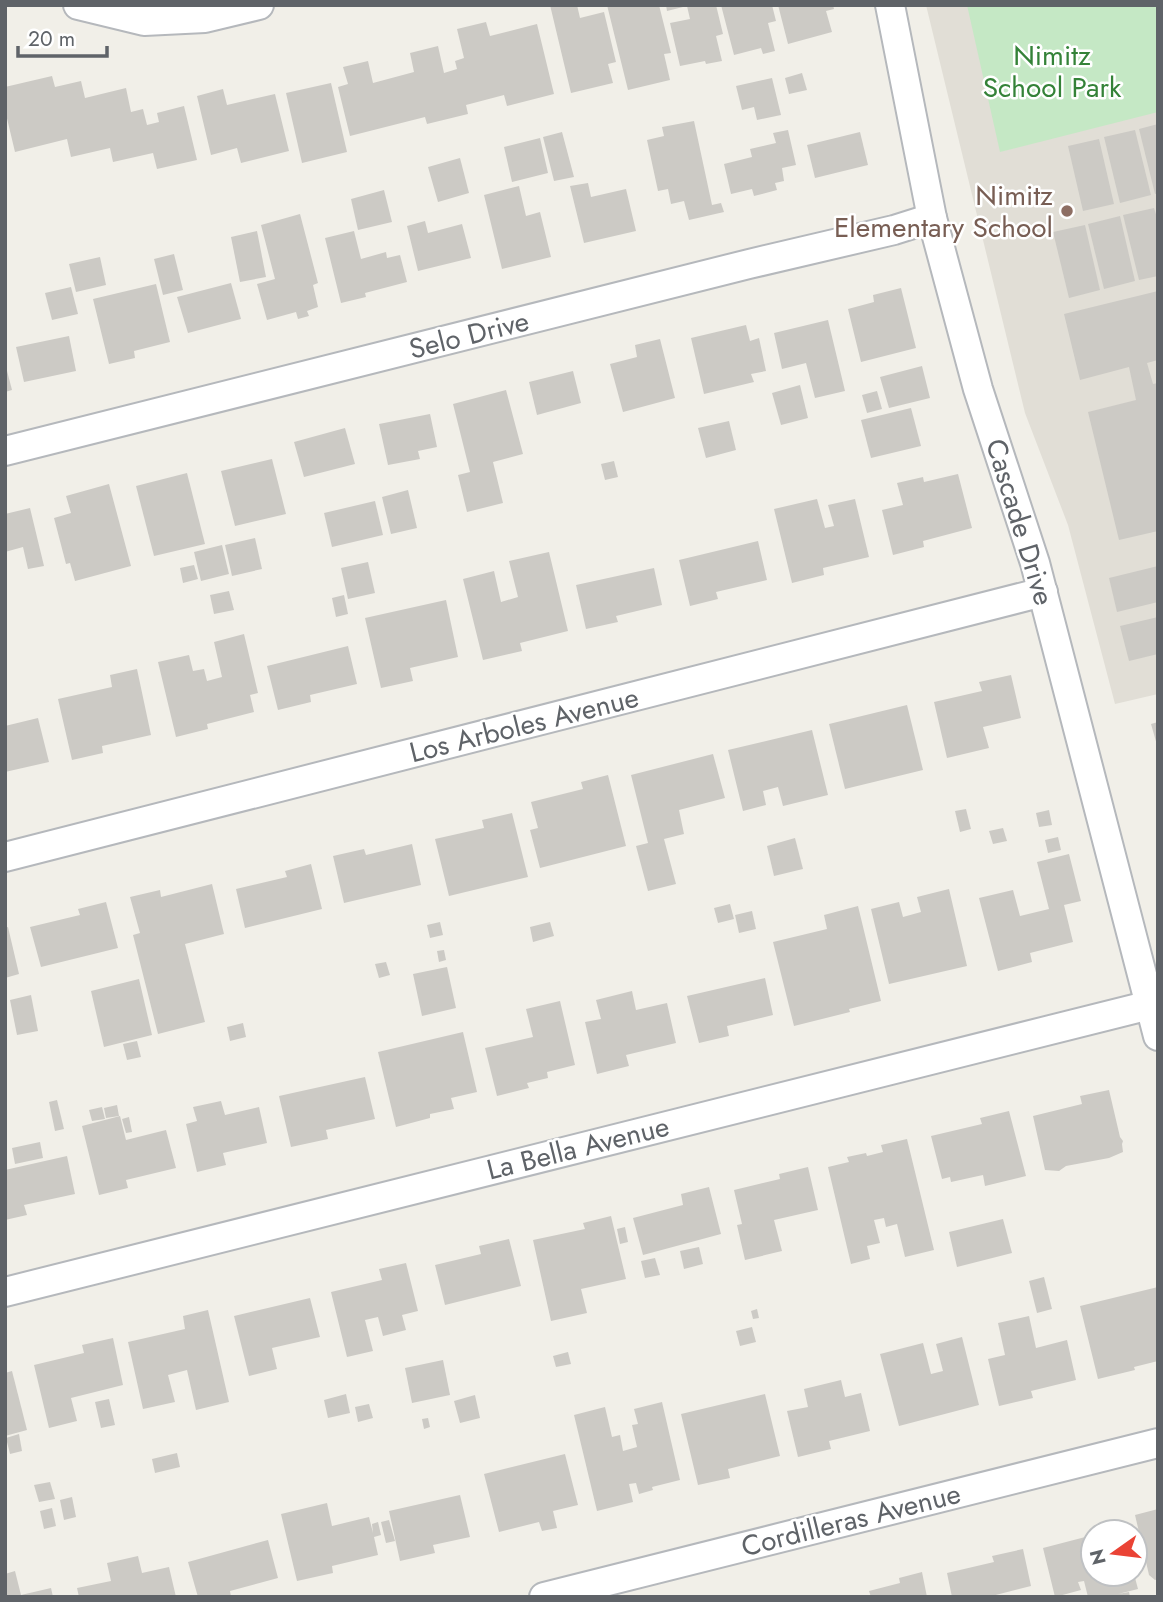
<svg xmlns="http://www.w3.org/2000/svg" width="1163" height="1602" font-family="Jost,sans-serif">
	<rect width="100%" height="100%" fill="#f1efe8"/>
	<polygon fill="#e1ded6" points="926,5 1158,5 1158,694 1115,704 1068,525 1025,413"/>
	<polygon fill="#c5e8c5" points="967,5 1158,5 1158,112 1000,152"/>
	<g fill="#cccac5">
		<polygon points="550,5 577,5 580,18 604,12 616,62 608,64 613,83 571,93"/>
		<polygon points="607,5 659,5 671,53 664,54 670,80 628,90"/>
		<polygon points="666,5 716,5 723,34 716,36 722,61 706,64 705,61 680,66 670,23 690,19 687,6 667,11"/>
		<polygon points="721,5 772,5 776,21 768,23 775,51 763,54 761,48 734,55"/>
		<polygon points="778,5 833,5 834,9 826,11 832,32 788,44"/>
		<polygon points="486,22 490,36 537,24 554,94 507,106 504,95 466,105 468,114 427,124 425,117 350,136 338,87 348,84 343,67 368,61 373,83 414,72 410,53 438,46 444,73 457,69 455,61 464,58 457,29"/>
		<polygon points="802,73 807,90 789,94 785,78"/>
		<polygon points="52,76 55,87 81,81 85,98 126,88 131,112 143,109 147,125 159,122 157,113 184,106 197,160 157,169 153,153 113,162 110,148 71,157 67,139 15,152 5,110 5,87"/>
		<polygon points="772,78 781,115 757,120 754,107 742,110 736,86"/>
		<polygon points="331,83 347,152 302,163 286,93"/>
		<polygon points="223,89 227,105 275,94 289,151 241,163 237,148 211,155 197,96"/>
		<polygon points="694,121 712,205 721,203 724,212 689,220 684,201 671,204 668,189 658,191 647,140 664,136 662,127"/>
		<polygon points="1158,124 1158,193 1155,194 1139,129"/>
		<polygon points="788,130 796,165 782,168 784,181 775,183 777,190 754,196 752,189 731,194 724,164 752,157 750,149 776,143 773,133"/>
		<polygon points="1135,130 1151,195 1120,203 1104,137"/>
		<polygon points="562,132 574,177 554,181 543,137"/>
		<polygon points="860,132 868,165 815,178 807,145"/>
		<polygon points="540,138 548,173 512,182 504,147"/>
		<polygon points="1099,139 1114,204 1083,211 1068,146"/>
		<polygon points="460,158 469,193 438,202 428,167"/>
		<polygon points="588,183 591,197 626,189 636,231 584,243 570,186"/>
		<polygon points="519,186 526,216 540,212 551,257 502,269 484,195"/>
		<polygon points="384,190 392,222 358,230 351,199"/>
		<polygon points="1154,208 1158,221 1158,276 1139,280 1123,215"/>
		<polygon points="300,214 318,283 313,285 318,307 307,311 309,316 298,319 296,312 267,320 257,284 275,279 261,225"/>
		<polygon points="1120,216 1135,281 1104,289 1088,224"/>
		<polygon points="425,221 428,233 462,224 471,258 418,271 407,226"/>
		<polygon points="1085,225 1100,290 1069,298 1053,232"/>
		<polygon points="257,231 266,277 240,282 231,237"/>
		<polygon points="354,231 361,259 386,252 387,258 400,255 407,282 365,293 366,297 341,303 325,238"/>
		<polygon points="174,254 183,290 163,295 154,259"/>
		<polygon points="100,257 106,285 76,292 69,264"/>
		<polygon points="231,283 241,319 188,333 177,297"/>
		<polygon points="156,284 170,342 134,351 135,358 109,364 93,299"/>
		<polygon points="71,287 78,314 52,320 45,293"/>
		<polygon points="901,288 916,348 861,362 848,309 874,302 873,295"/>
		<polygon points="1158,291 1158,360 1147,363 1153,384 1158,383 1158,531 1119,540 1088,412 1136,400 1129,367 1080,380 1064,314"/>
		<polygon points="828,320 845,391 815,398 806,363 782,369 774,333"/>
		<polygon points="746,325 750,341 759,338 766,371 751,374 754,382 704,394 691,338"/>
		<polygon points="69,336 76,371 24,382 16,347"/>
		<polygon points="660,339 675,398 623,412 610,364 637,357 635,345"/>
		<polygon points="5,363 12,390 5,392"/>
		<polygon points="922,366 930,398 889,408 880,377"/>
		<polygon points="573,371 581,403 537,415 529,382"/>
		<polygon points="800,385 808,418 781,425 772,393"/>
		<polygon points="506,390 523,454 493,462 503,503 467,512 458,475 470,472 453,404"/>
		<polygon points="877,391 882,409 867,413 862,395"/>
		<polygon points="911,408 921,446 871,458 861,420"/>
		<polygon points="430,414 437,447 418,451 420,459 388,465 379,424"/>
		<polygon points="729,421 736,450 706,458 698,428"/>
		<polygon points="345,428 355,464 304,477 294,442"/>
		<polygon points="272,459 286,514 235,526 221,471"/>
		<polygon points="614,461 618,477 605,480 601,464"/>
		<polygon points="187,473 205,544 154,556 136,486"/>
		<polygon points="958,474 972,528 923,541 924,547 893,555 882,510 903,505 897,483 923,477 924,482"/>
		<polygon points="109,484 131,566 75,581 70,563 66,564 54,518 71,513 66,496"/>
		<polygon points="408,490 417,528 391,534 382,497"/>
		<polygon points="817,499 825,528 834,526 828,505 855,499 869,557 823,568 824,575 792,583 774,509"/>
		<polygon points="375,501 383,535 332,547 324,513"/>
		<polygon points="30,508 44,566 28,569 23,547 5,552 5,514"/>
		<polygon points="255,538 262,569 232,576 225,545"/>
		<polygon points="758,541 767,580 716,592 718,599 690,606 679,560"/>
		<polygon points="222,545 229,574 201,581 194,552"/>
		<polygon points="549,552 568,631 520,643 522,651 483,660 463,579 494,571 501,602 518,597 509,561"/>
		<polygon points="368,562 375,593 348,599 341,568"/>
		<polygon points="194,565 198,579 183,583 180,568"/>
		<polygon points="1158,566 1158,602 1117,612 1109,578"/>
		<polygon points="654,568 662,605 616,616 618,622 586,629 576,585"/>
		<polygon points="229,591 234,610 214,614 210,595"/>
		<polygon points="344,595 348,614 336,617 332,598"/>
		<polygon points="446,600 458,657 410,668 413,681 381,688 365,618"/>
		<polygon points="1158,617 1158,654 1129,661 1120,626"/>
		<polygon points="244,634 258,693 250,695 254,712 207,724 208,729 176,737 158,662 189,655 193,671 204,669 207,681 222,677 214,642"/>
		<polygon points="348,646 357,684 310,695 311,702 278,710 267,666"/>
		<polygon points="137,669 151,735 102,746 103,753 72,760 58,699 112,687 110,675"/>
		<polygon points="1011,675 1021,718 983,727 989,748 947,758 934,702 982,691 979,682"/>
		<polygon points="907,705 923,770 845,789 829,724"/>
		<polygon points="38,718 49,762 5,772 5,726"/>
		<polygon points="1158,722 1158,745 1157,745 1151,724"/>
		<polygon points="812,730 828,795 783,806 778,787 763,791 766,805 743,811 728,750"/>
		<polygon points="713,754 725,798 679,810 684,834 664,839 676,884 648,891 636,846 648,843 631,775"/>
		<polygon points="608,775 626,846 540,868 530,830 538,828 531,802 583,789 581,782"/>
		<polygon points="966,809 971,829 960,832 955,811"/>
		<polygon points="1049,810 1052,825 1039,827 1036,813"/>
		<polygon points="512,813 528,877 449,896 435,839 484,828 482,820"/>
		<polygon points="1003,828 1007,841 993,844 989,831"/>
		<polygon points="1058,837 1061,850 1048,853 1045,840"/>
		<polygon points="795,838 803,869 774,876 767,846"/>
		<polygon points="412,844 421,885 344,903 333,856 364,849 366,855"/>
		<polygon points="1069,854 1081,901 1064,905 1073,942 1030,953 1032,962 998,971 979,898 1013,890 1020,916 1049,909 1037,862"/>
		<polygon points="311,864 322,909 245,928 236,889 287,877 285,871"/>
		<polygon points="212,884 224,934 185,944 205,1022 158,1034 133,935 140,933 130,897 160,890 161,897"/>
		<polygon points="949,889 967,966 889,984 871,909 899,902 903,917 921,912 917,897"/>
		<polygon points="106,902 118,948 41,967 30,927 80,915 78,909"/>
		<polygon points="730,904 734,919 718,923 714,908"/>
		<polygon points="858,906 881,1001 849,1009 850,1012 794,1026 773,942 827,929 824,915"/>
		<polygon points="752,911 756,929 739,933 735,915"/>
		<polygon points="440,922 443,935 430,938 427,925"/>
		<polygon points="550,922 554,936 533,942 530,927"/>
		<polygon points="8,927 19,974 5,978 5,928"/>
		<polygon points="444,950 446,960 439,962 437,951"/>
		<polygon points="386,962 390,975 379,978 375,964"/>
		<polygon points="447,967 456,1008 422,1016 413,974"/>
		<polygon points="765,978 773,1015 727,1026 729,1036 699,1043 687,996"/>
		<polygon points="139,979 152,1035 104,1047 91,991"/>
		<polygon points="632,991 636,1010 667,1003 676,1043 626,1055 629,1066 597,1074 585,1022 601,1019 596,1000"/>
		<polygon points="31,995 38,1031 17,1035 10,1000"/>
		<polygon points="560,1001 575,1065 547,1072 548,1078 527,1083 529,1088 497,1096 485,1048 533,1037 526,1009"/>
		<polygon points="243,1023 246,1037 230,1041 227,1027"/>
		<polygon points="463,1032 477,1092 451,1098 454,1109 430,1114 430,1118 396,1127 378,1052"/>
		<polygon points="137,1041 141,1057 127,1060 123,1044"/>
		<polygon points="365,1077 375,1119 326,1130 328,1139 291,1147 279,1096"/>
		<polygon points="1109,1090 1120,1137 1123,1141 1122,1144 1123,1152 1109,1158 1066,1166 1059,1171 1045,1170 1033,1116 1082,1104 1080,1096"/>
		<polygon points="57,1100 64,1129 55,1131 49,1102"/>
		<polygon points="221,1101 225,1115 259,1107 267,1143 223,1153 226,1165 197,1172 186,1124 197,1121 193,1107"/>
		<polygon points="117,1105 119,1116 106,1118 104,1108"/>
		<polygon points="102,1107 105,1119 92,1121 89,1110"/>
		<polygon points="1009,1111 1026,1176 985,1186 983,1175 951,1182 950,1177 942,1179 931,1136 982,1124 980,1118"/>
		<polygon points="120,1116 126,1140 166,1130 176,1168 126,1180 128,1188 99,1195 82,1126"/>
		<polygon points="129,1117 132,1132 126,1133 122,1119"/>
		<polygon points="907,1139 934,1250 905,1257 897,1224 886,1227 884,1218 874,1220 880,1243 867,1246 870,1259 851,1264 828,1167 849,1162 847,1157 866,1153 867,1156 883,1152 881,1145"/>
		<polygon points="40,1142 43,1158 15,1164 12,1148"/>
		<polygon points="67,1156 75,1194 24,1205 27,1215 5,1220 5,1170"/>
		<polygon points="808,1167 818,1210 774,1220 782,1251 745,1260 737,1225 742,1224 734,1190 780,1179 779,1174"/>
		<polygon points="709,1187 721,1234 643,1255 633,1218 683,1205 681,1194"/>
		<polygon points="611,1216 626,1279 581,1289 587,1313 551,1321 533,1240 585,1229 583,1223"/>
		<polygon points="1003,1219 1012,1253 957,1267 949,1232"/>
		<polygon points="625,1227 628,1242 620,1244 617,1229"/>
		<polygon points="509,1239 521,1286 445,1305 435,1265 481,1254 479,1246"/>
		<polygon points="699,1247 703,1264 684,1269 680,1251"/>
		<polygon points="655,1258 660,1275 645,1278 641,1261"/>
		<polygon points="406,1263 418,1311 402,1315 406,1330 383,1336 378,1317 365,1320 373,1351 347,1357 331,1292 382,1280 379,1269"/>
		<polygon points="1044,1277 1052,1309 1037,1313 1029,1281"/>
		<polygon points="1158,1287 1158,1361 1134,1367 1135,1370 1098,1379 1080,1306"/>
		<polygon points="310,1298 320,1337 272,1348 277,1369 249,1376 234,1316"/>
		<polygon points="757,1309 759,1318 753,1319 751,1311"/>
		<polygon points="208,1310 229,1402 196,1410 187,1370 168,1375 175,1402 143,1409 128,1342 185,1329 183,1316"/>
		<polygon points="1029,1316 1036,1348 1067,1340 1076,1380 1031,1391 1033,1398 999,1406 988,1359 1005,1355 998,1323"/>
		<polygon points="752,1327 756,1342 740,1346 736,1331"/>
		<polygon points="962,1337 979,1405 899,1426 880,1354 923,1343 931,1374 943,1371 936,1344"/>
		<polygon points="113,1338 123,1385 71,1398 77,1421 49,1428 34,1365 84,1353 82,1345"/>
		<polygon points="568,1352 571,1364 556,1367 553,1356"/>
		<polygon points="443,1360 450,1395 412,1403 405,1368"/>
		<polygon points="12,1371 27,1430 5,1436 5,1373"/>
		<polygon points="841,1380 845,1397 861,1393 870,1431 829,1441 831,1449 798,1457 787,1411 808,1407 804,1389"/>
		<polygon points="346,1394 350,1413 328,1418 324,1400"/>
		<polygon points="765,1394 780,1456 728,1469 730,1478 698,1485 681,1414"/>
		<polygon points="475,1395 480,1418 460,1423 454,1401"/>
		<polygon points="109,1399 115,1425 101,1428 95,1402"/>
		<polygon points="662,1402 680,1480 652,1487 653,1490 639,1494 636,1483 629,1484 633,1502 597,1511 574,1415 605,1407 612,1437 620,1435 623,1451 637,1447 632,1425 638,1424 634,1409"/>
		<polygon points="369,1404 373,1418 358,1422 355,1407"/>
		<polygon points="428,1418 430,1427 424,1429 422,1419"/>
		<polygon points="19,1434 22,1451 10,1454 6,1438"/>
		<polygon points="177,1453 180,1467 155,1473 152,1459"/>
		<polygon points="565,1454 578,1505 553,1511 557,1528 542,1531 539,1522 499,1532 484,1474"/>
		<polygon points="50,1482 55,1499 39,1502 34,1485"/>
		<polygon points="460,1495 470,1537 433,1545 435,1553 400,1561 389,1511"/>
		<polygon points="72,1497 76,1517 64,1520 60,1500"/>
		<polygon points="327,1503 332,1526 369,1517 373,1533 372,1524 378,1522 381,1535 374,1537 378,1555 332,1566 333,1573 297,1581 281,1514"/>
		<polygon points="52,1508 56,1526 44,1529 40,1511"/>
		<polygon points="1158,1509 1158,1579 1155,1580 1149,1575 1144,1553 1138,1555 1135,1533 1139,1532 1135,1515"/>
		<polygon points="389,1520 395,1541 386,1543 381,1522"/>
		<polygon points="1122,1527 1124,1532 1107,1532 1107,1531"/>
		<polygon points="1093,1535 1093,1574 1134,1574 1138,1589 1118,1594 1129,1592 1130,1597 1088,1597 1084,1581 1078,1582 1081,1590 1055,1597 1043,1548"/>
		<polygon points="268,1540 278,1578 230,1591 231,1597 198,1597 188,1562"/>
		<polygon points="1023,1549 1031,1586 988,1597 952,1597 947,1573 994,1562 992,1556"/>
		<polygon points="138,1556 142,1573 169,1567 176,1597 79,1597 77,1588 111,1581 107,1563"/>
		<polygon points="15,1571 21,1595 51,1588 53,1597 5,1597 5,1574"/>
		<polygon points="922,1572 927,1597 871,1597 869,1591 900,1583 899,1578"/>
	</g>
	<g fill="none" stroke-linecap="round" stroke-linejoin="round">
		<g stroke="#b5b8bc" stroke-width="32">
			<g id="minor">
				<polyline points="78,5 144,21 205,18 259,5"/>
				<polyline points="890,5 932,218 978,389 1035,563 1158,1036"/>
				<polyline points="5,451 749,264 894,230 932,218"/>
				<polyline points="5,857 1043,592"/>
				<polyline points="5,1292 1158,1003"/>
				<polyline points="544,1597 1158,1443"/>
			</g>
		</g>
		<use href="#minor" stroke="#fff" stroke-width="28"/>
	</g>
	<circle fill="#8d6e63" stroke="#fff" stroke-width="2.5" cx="1067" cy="211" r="7"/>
	<g text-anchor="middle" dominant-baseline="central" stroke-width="5" stroke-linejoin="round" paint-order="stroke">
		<g font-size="28" fill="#348238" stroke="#fff">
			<text x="1052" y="55">Nimitz<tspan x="1052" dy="32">School Park</tspan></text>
		</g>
		<g font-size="28" fill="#785e54" stroke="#fff" text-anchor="end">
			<text x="1053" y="195">Nimitz<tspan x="1053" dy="32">Elementary School</tspan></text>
		</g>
		<g font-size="28" fill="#5f6368" stroke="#fff">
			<text transform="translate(469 335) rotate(-14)">Selo Drive</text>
			<text transform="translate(1020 522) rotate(73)">Cascade Drive</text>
			<text transform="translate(524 725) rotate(-14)">Los Arboles Avenue</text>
			<text transform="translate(578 1148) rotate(-14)">La Bella Avenue</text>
			<text transform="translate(851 1520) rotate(-14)">Cordilleras Avenue</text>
		</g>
	</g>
	<rect width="1163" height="1602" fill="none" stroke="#5f6368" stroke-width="14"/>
	<g transform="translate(1114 1553) rotate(256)"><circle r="33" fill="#ffffff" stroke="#bfc1c3" stroke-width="2"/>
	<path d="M0-5L12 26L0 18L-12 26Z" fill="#ea4335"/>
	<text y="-10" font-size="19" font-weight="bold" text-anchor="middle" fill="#5f6368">N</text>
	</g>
	<path d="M18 46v10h89v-10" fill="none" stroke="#5f6368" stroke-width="3.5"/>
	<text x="28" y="46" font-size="21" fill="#5f6368" stroke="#ffffff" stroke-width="5" paint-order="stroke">20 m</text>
</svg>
